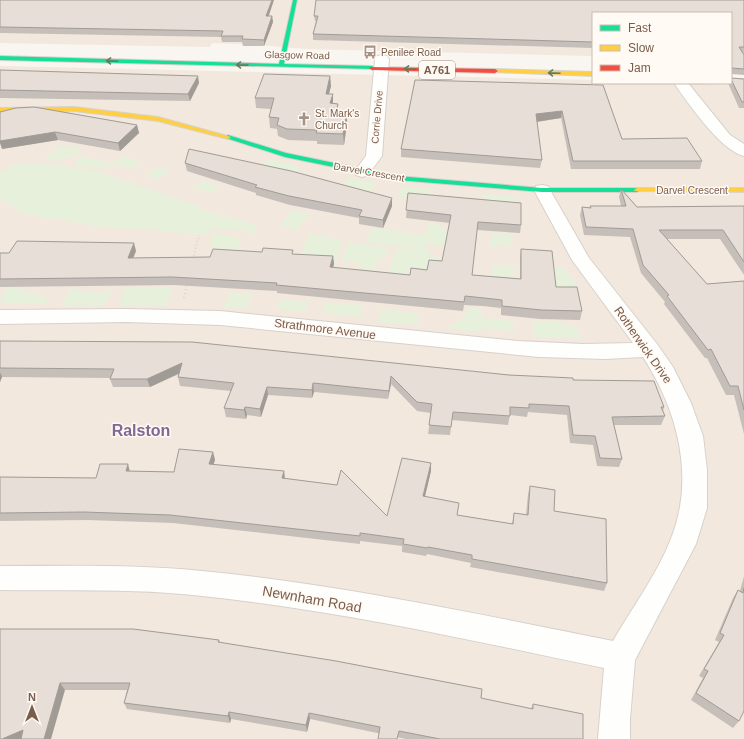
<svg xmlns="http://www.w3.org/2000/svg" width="744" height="739" font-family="Arial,sans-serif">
	<rect width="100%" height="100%" fill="#f9f5f0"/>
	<g fill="#f2e8de">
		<polygon points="0,0 744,0 744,62 731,13 593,13 593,56 307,49 259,45 212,43 210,47 0,43"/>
		<polygon points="0,66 593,80 593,83 678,83 744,86 744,739 0,739"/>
	</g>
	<g fill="#e7f0db">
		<polygon points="56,146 82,147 78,153 52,152"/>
		<polygon points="48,153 74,154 72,157 56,161 45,158"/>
		<polygon points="122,156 139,161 139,163 130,169 118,164 107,171 103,170"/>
		<polygon points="80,157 109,162 100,169 74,165"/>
		<polygon points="269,159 301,167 291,176 260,168"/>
		<polygon points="16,163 55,164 99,172 202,207 202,210 257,225 252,235 248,235 249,231 211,228 209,234 199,235 152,229 110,228 25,214 0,200 0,173"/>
		<polygon points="160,166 170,170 157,179 146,176"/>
		<polygon points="348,178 378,183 370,193 343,185"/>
		<polygon points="203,180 220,187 211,193 193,187"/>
		<polygon points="400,186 435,190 431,202 399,198 401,193"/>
		<polygon points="483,194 517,197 514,202 483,203"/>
		<polygon points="293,210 310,214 298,229 279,225"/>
		<polygon points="428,222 447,228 445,232 461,247 425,244 424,250 430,250 429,256 441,257 440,269 427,278 388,278 395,250 420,249 366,242 373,226 381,229 426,235"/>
		<polygon points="491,233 512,234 512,247 490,245"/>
		<path d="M212 234C223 234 232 233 240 242L237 252 218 251 219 248H209Z"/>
		<polygon points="309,234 342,240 336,264 297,264"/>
		<polygon points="348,242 388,248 386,258 378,257 375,270 362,269 351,260 345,264 341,263"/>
		<polygon points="493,264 514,266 513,278 492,276"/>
		<polygon points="528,265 564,268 576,284 577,288 529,287"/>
		<path d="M10 281H16L17 288C28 294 39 292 48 300L46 304H4L0 299Z"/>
		<polygon points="126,286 131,287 172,287 167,305 119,305"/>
		<polygon points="69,289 99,293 111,290 105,305 62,305"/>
		<polygon points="230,292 252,294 247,308 224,307"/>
		<polygon points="280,299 309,302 305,312 281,310 277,307"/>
		<polygon points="326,302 363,305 360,317 323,313"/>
		<polygon points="470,308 482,309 482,318 513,321 513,331 480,328 480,332 447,328 459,322"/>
		<polygon points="380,309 417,313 417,325 377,322"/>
		<path d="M533 321C552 322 573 318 582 338L533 337Z"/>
	</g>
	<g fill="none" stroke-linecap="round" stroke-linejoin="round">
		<g stroke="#d7d1cb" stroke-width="2">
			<g id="street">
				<polygon points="382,55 387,56 389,59 382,156 368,175 362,177 356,175 354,172 366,156 375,59 377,56"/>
				<path d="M674 83H688L730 135 744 144V156C720 150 688 103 674 83Z"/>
				<path d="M542 185 548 186 550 190 589 258 657 344 673 367 691 403 703 436 707 470V508L696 544 635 660 630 719V739H598L604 668C471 640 337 610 202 596 135 588 67 591 0 590V566C67 566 135 564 202 571 340 584 477 614 613 641 631 610 657 574 670 541 696 479 678 411 643 357L605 359 539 357 220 325 126 322 0 324V310L126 309 220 311 517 341 583 344 633 343 572 260 534 190 536 186Z"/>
			</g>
		</g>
		<g stroke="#d9d2cb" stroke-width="2">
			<g id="fast">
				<polygon points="293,0 297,0 284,64 372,66 375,68 374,69 0,60 0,56 279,64"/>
				<polygon points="228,135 286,153 397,176 542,188 637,188 640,190 637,192 542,192 397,180 285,157 226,138 225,137"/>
			</g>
		</g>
		<g stroke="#d9d2cb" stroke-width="2">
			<g id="slow">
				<polygon points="495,69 593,72 593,76 493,72 493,70"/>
				<polygon points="74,107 158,117 231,137 228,139 158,121 74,111 0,112 0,108"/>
				<polygon points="637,188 744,188 744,192 635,191 634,190"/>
			</g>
		</g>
		<g stroke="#d9d2cb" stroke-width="2">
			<polygon id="jam" points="370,67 495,69 498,71 495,73 372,70 369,68"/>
		</g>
		<polyline stroke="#dcd5d0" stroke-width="2" stroke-dasharray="1 2.5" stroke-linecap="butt" points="193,259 199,235"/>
		<polyline stroke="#dcd5d0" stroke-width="2.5" stroke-dasharray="1 3" stroke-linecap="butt" points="184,298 187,284"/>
		<use href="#street" fill="#fefefd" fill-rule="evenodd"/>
		<use href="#fast" fill="#16e098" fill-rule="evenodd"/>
		<use href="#slow" fill="#ffcf43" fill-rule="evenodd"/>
		<use href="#jam" fill="#f24e42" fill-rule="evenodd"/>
	</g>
	<g fill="#c6bfb9">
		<polygon points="0,0 272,16 273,22 264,46 243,46 242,42 222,42 221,37 0,33"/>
		<polygon points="744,0 744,53 743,53 744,55 744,75 731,74 731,13 593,13 593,48 313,40 313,34 316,21 315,21 314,16"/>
		<polygon points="0,70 199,83 190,101 0,98"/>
		<polygon points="330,76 331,86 329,94 333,103 338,104 338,112 347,123 344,145 317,144 317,141 288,140 278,136 277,129 270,128 269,117 271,109 256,108 255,98"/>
		<polygon points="731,78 744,79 744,108 739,108 728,83 731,83"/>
		<polygon points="603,85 622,139 702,161 700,169 571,169 561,118 537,122 542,160 540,168 401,157 401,149"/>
		<polygon points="0,112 137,125 139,133 120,151 58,140 2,149"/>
		<polygon points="185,163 392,206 383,228 359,224 359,218 290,205 256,195 256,193 187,171"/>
		<polygon points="621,189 637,207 744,206 744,275 720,239 666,239 707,284 744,281 744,434 734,395 726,395 707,358 705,358 664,304 665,302 641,273 630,237 584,235 580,215 582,207 590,208 590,206 621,206 619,197"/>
		<polygon points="408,193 521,225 520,233 477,230 472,275 520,279 520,257 521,249 556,287 582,311 580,320 540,319 501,315 501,308 483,306 464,305 463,311 277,293 277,291 174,285 0,287 0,253 136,251 133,258 210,257 293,254 333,256 334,264 333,268 410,275 427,270 442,261 450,223 406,218"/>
		<polygon points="0,341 509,375 573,380 664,407 663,411 665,416 661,425 614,425 622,459 619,467 597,466 593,445 570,443 567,415 528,412 527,417 510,415 508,425 452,420 450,435 428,434 431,413 417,411 391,384 388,399 314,392 312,398 268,395 261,417 247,415 246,419 226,417 224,408 231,391 180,386 178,377 179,374 150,387 113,387 110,379 111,378 2,377 0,382"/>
		<polygon points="213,452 215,460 213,465 284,471 285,478 387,516 431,463 431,471 425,497 457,515 512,524 514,513 526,515 528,494 530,486 554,511 607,583 604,591 470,567 471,563 427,554 426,556 402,552 402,546 360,541 360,544 173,523 88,520 0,521 0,477 96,478 130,471 174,472"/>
		<polygon points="744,576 744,711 739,721 733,728 691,700 703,678 699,676 719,642 715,640 733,598 738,590 740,591"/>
		<polygon points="0,629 219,640 220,642 531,709 533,704 583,739 406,739 310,719 307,732 231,719 230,723 127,709 124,703 127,690 65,690"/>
	</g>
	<g fill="#a19b96">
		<polygon points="272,0 274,0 267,21 266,16"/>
		<polygon points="272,16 273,22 264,46 264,40"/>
		<polygon points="198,76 199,83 190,101 188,94"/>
		<polygon points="330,76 331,86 326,105 326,94"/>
		<polygon points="333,94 333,105 330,103"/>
		<polygon points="338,104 338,114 336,112"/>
		<polygon points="562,111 561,118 535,122 536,114"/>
		<polygon points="347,112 347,123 344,145 343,134"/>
		<polygon points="137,125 139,133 120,151 118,143"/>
		<polygon points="55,132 58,140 2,149 0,143 0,141"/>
		<polygon points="392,198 392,206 383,228 383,220"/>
		<polygon points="134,243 136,251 130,266 128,258"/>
		<polygon points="333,256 334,264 331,276 330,267"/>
		<polygon points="182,363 184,371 150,387 147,379"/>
		<polygon points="0,372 2,377 0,382"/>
		<polygon points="391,376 391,384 388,399 389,391"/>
		<polygon points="313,383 314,392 312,398 312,390"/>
		<polygon points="267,387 268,395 261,417 260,409"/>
		<polygon points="245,407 247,415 246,419 244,410"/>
		<polygon points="213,452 215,460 211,472 209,464"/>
		<polygon points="431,463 431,471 423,504 423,496"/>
		<polygon points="128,464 130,472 126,471"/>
		<polygon points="284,471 285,480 282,478"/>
		<polygon points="60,683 65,690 51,739 44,739"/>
		<polygon points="229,712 231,719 230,723 228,716"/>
		<polygon points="309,713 310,719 307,732 306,725"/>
		<polygon points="23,730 24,739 2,739"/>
	</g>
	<g fill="#e6ded7" stroke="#a19b96">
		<polygon points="0,0 272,0 266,16 272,16 264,40 242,39 243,36 221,36 223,31 0,27"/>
		<polygon points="316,0 744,0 744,47 739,47 744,55 744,69 732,68 731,77 731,13 593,13 593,42 313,34 318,16 314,16"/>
		<polygon points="0,70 198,76 188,94 0,90"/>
		<polygon points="264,74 330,76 326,94 333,94 330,103 338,104 336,112 347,112 343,134 316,133 317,130 287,129 277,125 279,118 269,117 274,98 255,98"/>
		<polygon points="731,78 744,79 744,102 742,102 731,79"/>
		<polygon points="415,80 603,85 622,139 687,138 702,161 573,161 562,111 536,114 542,160 401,149"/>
		<polygon points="34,107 137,125 118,143 55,132 0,141 0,112 16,108"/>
		<polygon points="189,149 291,171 392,198 383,220 359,216 362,210 289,196 255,187 257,185 185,163"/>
		<polygon points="621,189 637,207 744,206 744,262 723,230 659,230 707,284 744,281 744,410 738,386 730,386 711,349 708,350 667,296 669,295 643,265 633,229 586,227 582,207 591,208 590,206 626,206"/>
		<polygon points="408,193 521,203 521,225 478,222 472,275 521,279 521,249 552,251 556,287 577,287 582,311 541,310 502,306 502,300 484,298 465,296 464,302 276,285 277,283 172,277 0,279 0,253 9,253 17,241 134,243 128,258 210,257 213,249 262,252 263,248 293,250 292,254 333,256 330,267 410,275 411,268 427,270 429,260 442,261 451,215 406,210"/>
		<polygon points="0,341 192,342 509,375 573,378 573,380 654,381 664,407 661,407 665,416 612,417 622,459 600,458 595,436 573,435 569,406 529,404 529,408 510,407 510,416 453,412 451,427 429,425 432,404 417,402 391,376 389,391 313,383 312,390 267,387 260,409 245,407 244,410 224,408 234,383 178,377 182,363 147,379 110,379 114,369 0,368"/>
		<polygon points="179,449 213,452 209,464 284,471 282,478 337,485 341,470 387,516 402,458 431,463 423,496 459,503 457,515 513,524 514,513 528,515 530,486 555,490 554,511 606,519 607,583 472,559 472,555 428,547 427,548 403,544 404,539 360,533 360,536 170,515 84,512 0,513 0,477 96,478 100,464 128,464 126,471 174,472"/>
		<polygon points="744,588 744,711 739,721 696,693 708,671 704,669 724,635 720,633 738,590 743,593"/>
		<polygon points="0,629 133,629 219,640 218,642 336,661 482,689 481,698 533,709 533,704 583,714 583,739 440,739 399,731 397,739 378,739 380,727 309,713 306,725 229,712 228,716 124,703 130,683 60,683 44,739 21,739 23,730 2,739 0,739"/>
	</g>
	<defs><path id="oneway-shaft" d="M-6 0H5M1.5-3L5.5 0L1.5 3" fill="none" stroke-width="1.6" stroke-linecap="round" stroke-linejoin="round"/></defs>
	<g stroke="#617d60">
		<use href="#oneway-shaft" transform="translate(112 61) rotate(-178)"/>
		<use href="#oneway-shaft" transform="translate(242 65) rotate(-179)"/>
		<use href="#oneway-shaft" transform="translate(410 69) rotate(-178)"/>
		<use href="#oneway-shaft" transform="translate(554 73) rotate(-178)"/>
	</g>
	<defs>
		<g id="bus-bare" transform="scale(1.08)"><path d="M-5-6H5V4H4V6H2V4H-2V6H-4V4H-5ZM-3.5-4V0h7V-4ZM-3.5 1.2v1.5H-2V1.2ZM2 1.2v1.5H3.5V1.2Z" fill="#a69286" stroke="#fffaf3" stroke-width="2.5" paint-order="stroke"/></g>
		<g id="church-bare" transform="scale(1.08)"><path d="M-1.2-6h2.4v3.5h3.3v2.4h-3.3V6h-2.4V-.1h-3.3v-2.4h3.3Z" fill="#a69286" stroke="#fffaf3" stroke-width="2.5" paint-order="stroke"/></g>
	</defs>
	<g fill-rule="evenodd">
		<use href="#bus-bare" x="370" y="52"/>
		<use href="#church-bare" x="304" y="119"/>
	</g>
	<g text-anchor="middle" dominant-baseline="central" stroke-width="3" stroke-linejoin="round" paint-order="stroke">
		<g font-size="10" fill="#7a5c4d" stroke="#fffaf3" text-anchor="start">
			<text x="381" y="52">Penilee Road</text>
			<text x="315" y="113">St. Mark's<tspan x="315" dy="12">Church</tspan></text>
		</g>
		<g font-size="10" fill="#7a5c4d" stroke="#fffaf3">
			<text transform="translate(297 55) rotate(1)">Glasgow Road</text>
			<text transform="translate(377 117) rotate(-85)">Corrie Drive</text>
			<text transform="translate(369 172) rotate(10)">Darvel Crescent</text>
			<text x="692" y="190">Darvel Crescent</text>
		</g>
		<rect fill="#fffaf3" stroke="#a28b7f" stroke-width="1" x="419" y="61" width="36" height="18" rx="3"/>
		<g font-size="11" font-weight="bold" fill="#7a5c4d">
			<text x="437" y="70">A761</text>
		</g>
		<g font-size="12" fill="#7a5c4d" stroke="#fffaf3">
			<text transform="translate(325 329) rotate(7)">Strathmore Avenue</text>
			<text transform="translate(643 345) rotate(55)">Rotherwick Drive</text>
		</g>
		<g font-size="14" fill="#7a5c4d" stroke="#fffaf3">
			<text transform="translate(312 599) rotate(10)">Newnham Road</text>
		</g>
		<g font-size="16" font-weight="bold" fill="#846695" stroke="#fffaf3">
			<text x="141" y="430">Ralston</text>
		</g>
	</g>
	<rect x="592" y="12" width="140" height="72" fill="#fffaf3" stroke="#cabbb1"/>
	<rect x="600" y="25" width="20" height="6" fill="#16e098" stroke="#cabbb1"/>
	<text x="628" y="32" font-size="12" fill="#7a5c4d">Fast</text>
	<rect x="600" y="45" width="20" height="6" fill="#ffcf43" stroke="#cabbb1"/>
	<text x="628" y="52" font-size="12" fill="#7a5c4d">Slow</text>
	<rect x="600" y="65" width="20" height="6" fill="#f24e42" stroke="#cabbb1"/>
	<text x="628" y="72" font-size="12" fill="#7a5c4d">Jam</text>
	<g transform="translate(32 707)" stroke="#fffaf3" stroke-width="3" paint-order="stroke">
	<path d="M0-3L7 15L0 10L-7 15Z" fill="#7a5c4d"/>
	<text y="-6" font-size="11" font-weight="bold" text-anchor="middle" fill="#7a5c4d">N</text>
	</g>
</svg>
